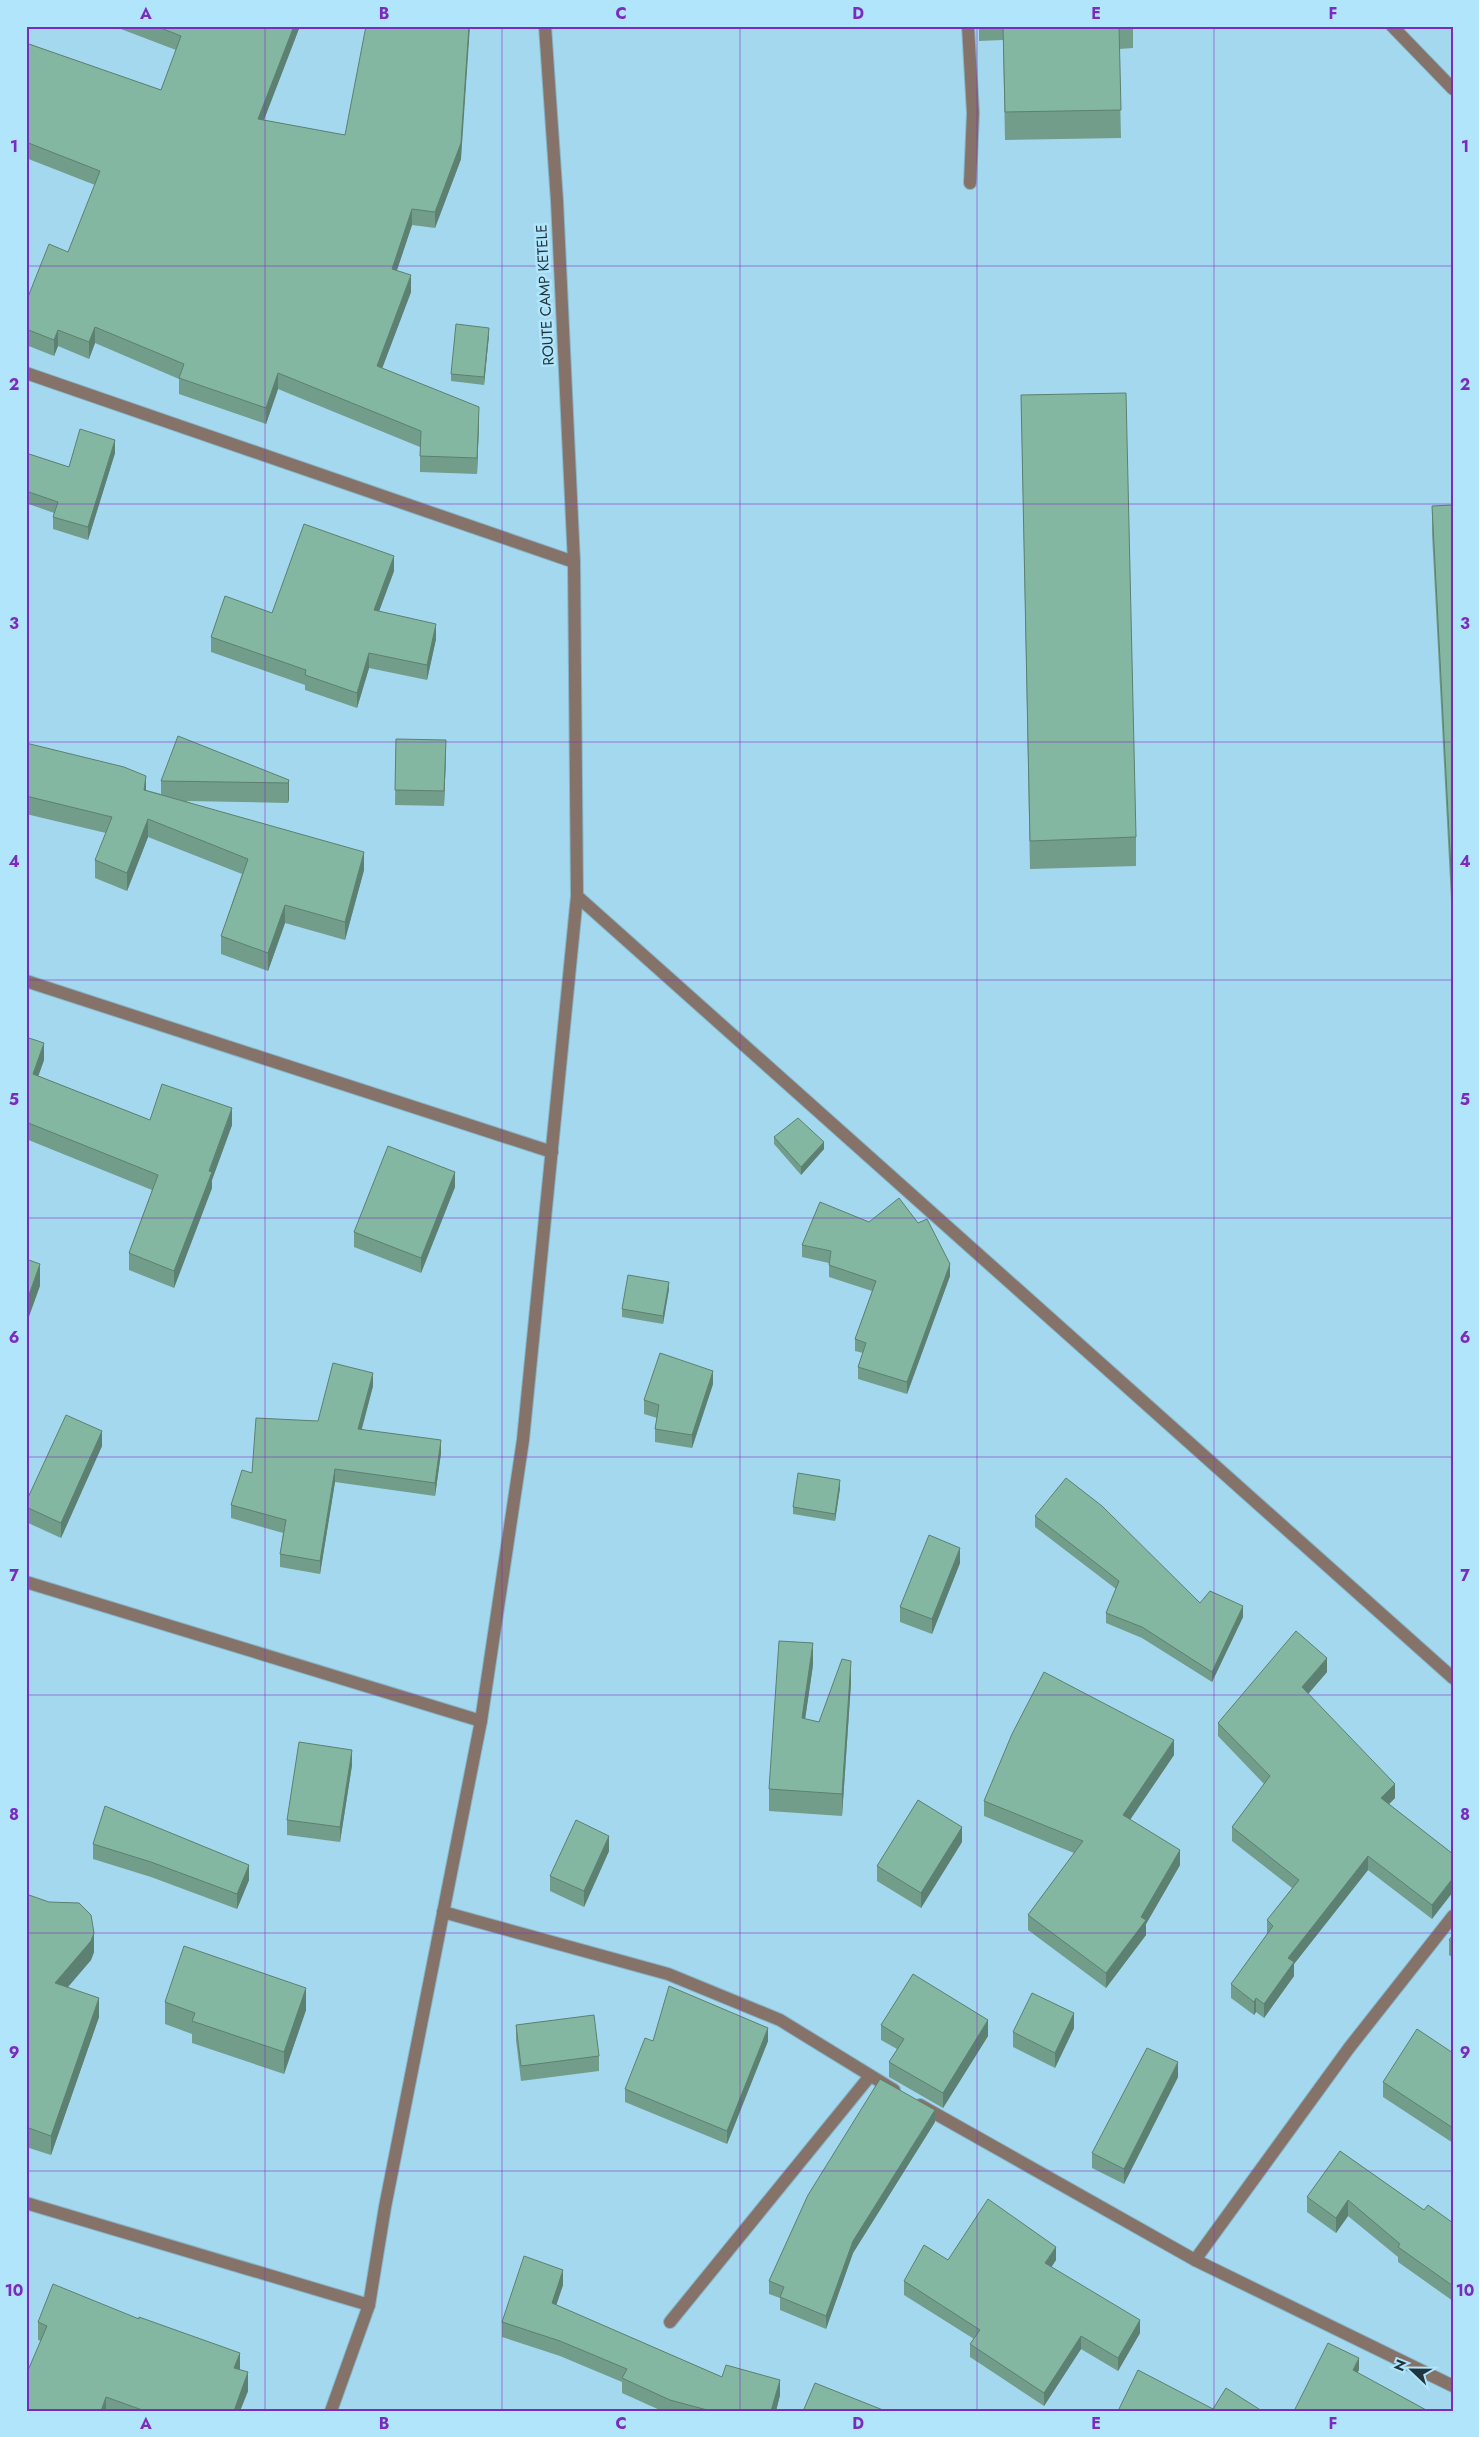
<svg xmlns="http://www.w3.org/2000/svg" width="1479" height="2437" font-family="Jost,sans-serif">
	<rect width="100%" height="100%" fill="#a4d8ee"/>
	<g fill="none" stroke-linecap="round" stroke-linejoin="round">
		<g stroke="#87b4c7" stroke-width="14">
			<g id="minor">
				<polyline points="968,26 973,113 970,183"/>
				<polyline points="1392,26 1453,89"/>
				<polyline points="26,373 574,562"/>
				<polyline points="577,896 1453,1678"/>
				<polyline points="26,981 552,1152"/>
				<polyline points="26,1582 481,1721"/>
				<polyline points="443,1912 668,1974 780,2020 894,2090"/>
				<polyline points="920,2105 1195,2260 1453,2386"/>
				<polyline points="26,2203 369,2305"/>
				<polyline points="1195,2260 1349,2048 1453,1916"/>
				<polyline points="670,2322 870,2076"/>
				<polyline points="331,2411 369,2305 385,2207 481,1721 523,1440 577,896 574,562 557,201 545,26"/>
			</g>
		</g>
		<use href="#minor" stroke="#857269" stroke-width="12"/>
	</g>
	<g fill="#729d8a">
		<polygon points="113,26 300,26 264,120 461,159 435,228 412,225 397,270 411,292 382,368 479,423 477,474 420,472 420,447 278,389 266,424 179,394 179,379 95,343 89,359 58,346 54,356 26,345 26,302 68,252 95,185 26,158 26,43 161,90 176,50"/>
		<polygon points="979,26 1146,26 1146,29 1133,29 1133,48 1119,49 1121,138 1005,140 1003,40 979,41"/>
		<polygon points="489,335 484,385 451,381 451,374"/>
		<polygon points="1021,395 1136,837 1136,866 1030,869"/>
		<polygon points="26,453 69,467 115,453 88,540 53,529 53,517 54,513 26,503"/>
		<polygon points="1453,505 1453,937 1432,534 1432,506"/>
		<polygon points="394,571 379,611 436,639 427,680 369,668 357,708 305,690 305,685 211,652 211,637 272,613"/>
		<polygon points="396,739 446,755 444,806 395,805"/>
		<polygon points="26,743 146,790 161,794 161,781 289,780 288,803 186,801 364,870 345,940 285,923 268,971 221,954 221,936 242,874 148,837 127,891 95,878 95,860 106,833 26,814"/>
		<polygon points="26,1037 44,1060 38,1076 150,1120 232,1125 212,1180 212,1188 174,1288 129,1270 129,1253 152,1190 26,1139"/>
		<polygon points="774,1137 824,1149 801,1175 774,1144"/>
		<polygon points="455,1187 421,1273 354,1247 354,1232"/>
		<polygon points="802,1245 950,1276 907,1394 858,1379 858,1367 863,1353 855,1351 855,1339 872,1291 829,1277 829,1263 802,1257"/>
		<polygon points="669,1289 663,1324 622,1317 622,1309"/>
		<polygon points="713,1384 692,1448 655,1442 655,1429 657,1418 644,1414 644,1400"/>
		<polygon points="373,1386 362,1429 441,1453 435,1496 335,1482 320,1574 280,1567 280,1554 283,1533 231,1518 231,1505 252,1473 318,1421"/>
		<polygon points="102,1446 61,1538 26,1522 26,1502"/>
		<polygon points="840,1488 835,1521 793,1514 793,1507"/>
		<polygon points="1035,1516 1200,1603 1243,1617 1212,1682 1142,1638 1106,1623 1106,1613 1116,1589 1035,1527"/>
		<polygon points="960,1563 932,1634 900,1622 900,1607"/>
		<polygon points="813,1665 805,1719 819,1722 851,1683 842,1816 769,1811 769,1789"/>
		<polygon points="1327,1672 1308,1694 1395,1798 1389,1804 1453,1854 1432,1919 1368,1870 1294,1964 1294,1976 1264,2018 1256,2012 1254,2015 1231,1998 1231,1984 1267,1934 1267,1920 1292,1888 1232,1841 1232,1827 1264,1784 1218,1736 1218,1723"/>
		<polygon points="1174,1755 1130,1820 1180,1865 1146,1924 1146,1935 1106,1988 1028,1930 1028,1915 1074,1853 984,1816 984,1801"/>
		<polygon points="352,1765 340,1842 287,1835 287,1820"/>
		<polygon points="962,1842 921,1908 877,1881 877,1866"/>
		<polygon points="93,1844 249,1880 237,1909 151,1877 93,1859"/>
		<polygon points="609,1851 584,1907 550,1891 550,1876"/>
		<polygon points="26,1894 94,1952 91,1960 68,1987 99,2017 51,2155 26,2147"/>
		<polygon points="1453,1935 1453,1958 1449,1955 1449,1940"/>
		<polygon points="165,2002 306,2010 284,2074 192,2043 192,2034 165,2024"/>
		<polygon points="516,2025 599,2056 599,2071 521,2081 516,2040"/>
		<polygon points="881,2025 988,2036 943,2108 889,2077 889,2062 897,2049 881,2040"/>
		<polygon points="1074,2028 1055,2068 1013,2047 1013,2032"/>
		<polygon points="653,2041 768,2041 727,2144 625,2102 625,2089"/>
		<polygon points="1453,2053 1453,2143 1383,2097 1383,2082"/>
		<polygon points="1178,2077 1124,2184 1092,2168 1092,2153"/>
		<polygon points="935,2122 853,2253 826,2329 780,2310 780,2298 769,2294 769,2281"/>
		<polygon points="1340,2151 1424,2210 1453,2223 1453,2301 1398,2262 1398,2257 1348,2216 1336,2233 1307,2212 1307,2197"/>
		<polygon points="948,2260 1056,2260 1051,2267 1140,2333 1118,2371 1081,2349 1044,2406 970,2357 970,2344 974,2339 904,2295 904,2281"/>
		<polygon points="563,2285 556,2305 722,2377 780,2395 776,2411 662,2411 622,2393 622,2382 560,2356 502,2337 502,2322"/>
		<polygon points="38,2322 240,2369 248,2391 240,2411 26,2411 41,2341 38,2340"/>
	</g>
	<g fill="#5c8071">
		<polygon points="294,26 300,26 258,135 258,119"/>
		<polygon points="469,26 470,26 461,159 435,228 435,212"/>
		<polygon points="412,209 412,225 392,285 392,269"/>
		<polygon points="411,275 411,292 377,382 377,366"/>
		<polygon points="95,327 95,343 89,359 89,342"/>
		<polygon points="489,328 489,335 484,385 484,377"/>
		<polygon points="58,330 58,346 54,356 54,340"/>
		<polygon points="278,373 278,389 266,424 266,408"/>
		<polygon points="479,407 479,423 477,474 477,458"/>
		<polygon points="115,440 115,453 88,540 88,527"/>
		<polygon points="394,556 394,571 374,625 374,610"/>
		<polygon points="436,624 436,639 427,680 427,665"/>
		<polygon points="369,653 369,668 357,708 357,693"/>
		<polygon points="446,740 446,755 444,806 444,791"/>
		<polygon points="146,776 146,794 144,790"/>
		<polygon points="289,780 289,800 288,803 288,783"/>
		<polygon points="148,819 148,837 127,891 127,873"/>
		<polygon points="364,852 364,870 345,940 345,922"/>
		<polygon points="285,905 285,923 268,971 268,953"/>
		<polygon points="44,1043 44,1060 33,1091 33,1074"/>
		<polygon points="232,1108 232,1125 212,1180 212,1188 174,1288 174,1271"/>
		<polygon points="824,1142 824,1149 801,1175 801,1167"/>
		<polygon points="455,1172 455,1187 421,1273 421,1258"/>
		<polygon points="40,1264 40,1286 26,1325 26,1303"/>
		<polygon points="950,1264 950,1276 907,1394 907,1382"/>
		<polygon points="669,1282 669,1289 663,1324 663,1316"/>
		<polygon points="713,1371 713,1384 692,1448 692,1435"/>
		<polygon points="373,1373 373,1386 358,1442 358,1429"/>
		<polygon points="102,1431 102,1446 61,1538 61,1523"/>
		<polygon points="441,1440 441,1453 435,1496 435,1483"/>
		<polygon points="335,1469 335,1482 320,1574 320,1561"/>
		<polygon points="840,1480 840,1488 835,1521 835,1514"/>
		<polygon points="960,1548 960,1563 932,1634 932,1619"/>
		<polygon points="1243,1606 1243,1617 1212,1682 1212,1672"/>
		<polygon points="813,1643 813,1665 802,1740 802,1718"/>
		<polygon points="1327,1658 1327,1672 1302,1701 1302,1687"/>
		<polygon points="851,1661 851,1683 842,1816 842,1794"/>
		<polygon points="1174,1740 1174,1755 1123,1830 1123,1815"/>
		<polygon points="352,1750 352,1765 340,1842 340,1827"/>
		<polygon points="1395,1784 1395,1798 1381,1812 1381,1798"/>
		<polygon points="962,1827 962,1842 921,1908 921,1893"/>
		<polygon points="609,1836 609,1851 584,1907 584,1891"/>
		<polygon points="1180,1850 1180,1865 1146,1924 1146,1935 1106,1988 1106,1973 1141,1917"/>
		<polygon points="1368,1856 1368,1870 1294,1964 1294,1976 1264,2018 1264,2004 1288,1958"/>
		<polygon points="249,1865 249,1880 237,1909 237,1894"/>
		<polygon points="1453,1878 1453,1892 1432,1919 1432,1905"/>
		<polygon points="94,1933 94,1952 91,1960 55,2002 55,1983"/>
		<polygon points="306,1988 306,2010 284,2074 284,2052"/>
		<polygon points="99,1998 99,2017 51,2155 51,2136"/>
		<polygon points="1256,1998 1256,2012 1254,2015 1254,2002"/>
		<polygon points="1074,2013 1074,2028 1055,2068 1055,2053"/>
		<polygon points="988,2020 988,2036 943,2108 943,2093"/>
		<polygon points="768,2028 768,2041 727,2144 727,2131"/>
		<polygon points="1178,2062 1178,2077 1124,2184 1124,2169"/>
		<polygon points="935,2110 935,2122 853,2253 826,2329 826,2316 853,2241"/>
		<polygon points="1348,2200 1348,2216 1336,2233 1336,2218"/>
		<polygon points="1056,2247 1056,2260 1045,2277 1045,2263"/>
		<polygon points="563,2270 563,2285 552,2318 552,2303"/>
		<polygon points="1140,2320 1140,2333 1118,2371 1118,2358"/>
		<polygon points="1081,2336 1081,2349 1044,2406 1044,2393"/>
		<polygon points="240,2353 240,2371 234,2368"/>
		<polygon points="1359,2358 1359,2370 1353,2382 1353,2370"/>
		<polygon points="248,2372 248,2391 240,2411 234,2411"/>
		<polygon points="780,2380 780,2395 776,2411 771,2411"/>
		<polygon points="106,2397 106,2411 101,2411"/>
	</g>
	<g fill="#84b7a1" stroke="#5c8071">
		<polygon points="156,26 294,26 258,119 345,135 366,26 469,26 461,143 435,212 412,209 392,269 411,275 377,366 479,407 477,458 420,456 421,431 278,373 266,408 179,378 184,364 95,327 89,342 58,330 54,340 26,329 26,302 49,244 68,252 100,171 26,142 26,43 161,90 181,36"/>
		<polygon points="1003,26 1119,26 1121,110 1005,112"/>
		<polygon points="456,324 489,328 484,377 451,374"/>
		<polygon points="1126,393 1136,837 1030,841 1021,395"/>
		<polygon points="80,429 115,440 88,527 53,517 58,502 26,491 26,453 69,467"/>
		<polygon points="1453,505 1453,909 1432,506"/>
		<polygon points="304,524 394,556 374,610 436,624 427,665 369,653 357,693 305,675 306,670 211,637 225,596 272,613"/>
		<polygon points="178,736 289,780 288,783 161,781"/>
		<polygon points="396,739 446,740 444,791 395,790"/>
		<polygon points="26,743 124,767 146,776 144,790 364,852 345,922 285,905 268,953 221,936 248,859 148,819 127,873 95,860 112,817 26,796"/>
		<polygon points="26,1037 44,1043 33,1074 150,1120 162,1084 232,1108 209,1171 212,1172 174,1271 129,1253 158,1175 26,1122"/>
		<polygon points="798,1118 824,1142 801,1167 774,1137"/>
		<polygon points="388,1146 455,1172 421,1258 354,1232"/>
		<polygon points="899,1198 918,1223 927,1219 950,1264 907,1382 858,1367 866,1343 855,1339 876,1281 829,1265 831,1251 802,1245 820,1202 869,1222"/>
		<polygon points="26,1259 40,1264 26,1303"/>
		<polygon points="628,1275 669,1282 663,1316 622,1309"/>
		<polygon points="660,1353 713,1371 692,1435 655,1429 659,1405 644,1400"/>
		<polygon points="333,1363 373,1373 358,1429 441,1440 435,1483 335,1469 320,1561 280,1554 286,1520 231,1505 242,1470 252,1473 256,1418 318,1421"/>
		<polygon points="66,1415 102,1431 61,1523 26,1507 26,1502"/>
		<polygon points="798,1473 840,1480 835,1514 793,1507"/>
		<polygon points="1066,1478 1102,1506 1200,1603 1210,1591 1243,1606 1212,1672 1142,1627 1106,1613 1119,1581 1035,1516"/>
		<polygon points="929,1535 960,1548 932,1619 900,1607"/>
		<polygon points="1296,1631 1327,1658 1302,1687 1395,1784 1381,1798 1453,1854 1453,1878 1432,1905 1368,1856 1288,1958 1294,1962 1264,2004 1256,1998 1254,2002 1231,1984 1273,1926 1267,1920 1299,1880 1232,1827 1270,1776 1218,1723"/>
		<polygon points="779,1641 813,1643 802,1718 819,1722 842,1659 851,1661 842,1794 769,1789"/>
		<polygon points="1044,1672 1174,1740 1123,1815 1180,1850 1141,1917 1146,1920 1106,1973 1028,1915 1083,1841 984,1801 1012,1734"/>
		<polygon points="299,1742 352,1750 340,1827 287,1820"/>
		<polygon points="918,1800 962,1827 921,1893 877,1866"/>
		<polygon points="105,1806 249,1865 237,1894 151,1862 93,1844"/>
		<polygon points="576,1820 609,1836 584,1891 550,1876"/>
		<polygon points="26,1894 49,1902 79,1903 91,1915 94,1933 91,1941 55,1983 99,1998 51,2136 26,2127"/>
		<polygon points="1453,1935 1453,1943 1449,1940"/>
		<polygon points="184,1946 306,1988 284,2052 192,2021 195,2013 165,2002"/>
		<polygon points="913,1974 988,2020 943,2093 889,2062 904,2039 881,2025"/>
		<polygon points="669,1986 768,2028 727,2131 625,2089 645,2038 653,2041"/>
		<polygon points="1032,1993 1074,2013 1055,2053 1013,2032"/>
		<polygon points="594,2015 599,2056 521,2066 516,2025"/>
		<polygon points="1417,2029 1453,2053 1453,2128 1383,2082"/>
		<polygon points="1147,2048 1178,2062 1124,2169 1092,2153"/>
		<polygon points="880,2079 935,2110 853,2241 826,2316 780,2297 784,2287 769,2281 808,2195"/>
		<polygon points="1340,2151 1424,2210 1428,2205 1453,2223 1453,2286 1398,2247 1400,2244 1348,2200 1336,2218 1307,2197"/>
		<polygon points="988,2199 1056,2247 1045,2263 1140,2320 1118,2358 1081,2336 1044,2393 970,2344 980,2330 904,2281 924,2245 948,2260"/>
		<polygon points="524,2256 563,2270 552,2303 722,2377 726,2365 780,2380 771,2411 711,2411 670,2400 622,2378 627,2369 560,2341 502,2322"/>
		<polygon points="53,2284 139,2319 139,2317 240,2353 234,2368 248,2372 234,2411 145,2411 106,2397 101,2411 26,2411 26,2375 47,2326 38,2322"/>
		<polygon points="1328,2343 1359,2358 1353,2370 1428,2411 1294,2411"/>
		<polygon points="1138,2370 1213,2409 1226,2388 1262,2411 1118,2411"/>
		<polygon points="815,2383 883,2410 885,2411 808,2411 804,2409"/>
	</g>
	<path fill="none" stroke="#7b2cbf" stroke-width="1" stroke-opacity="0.55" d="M265 26V2411M502 26V2411M740 26V2411M977 26V2411M1214 26V2411M26 266H1453M26 504H1453M26 742H1453M26 980H1453M26 1218H1453M26 1457H1453M26 1695H1453M26 1933H1453M26 2171H1453"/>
	<g text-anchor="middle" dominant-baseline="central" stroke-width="5" stroke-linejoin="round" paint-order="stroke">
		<g font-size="15" fill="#21353e" stroke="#b1e5fb">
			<text transform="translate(545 295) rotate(-93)">ROUTE CAMP KETELE</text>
		</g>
	</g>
	<rect width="1479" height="2437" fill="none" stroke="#b1e5fb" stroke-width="55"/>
	<g transform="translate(1412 2370) rotate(292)" stroke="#b1e5fb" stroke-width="4" paint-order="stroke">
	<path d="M0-4L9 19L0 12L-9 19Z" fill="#21353e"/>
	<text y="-8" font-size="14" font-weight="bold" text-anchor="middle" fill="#21353e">N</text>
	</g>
	<rect x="28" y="28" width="1424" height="2382" fill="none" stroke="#7b2cbf" stroke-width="2"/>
	<g font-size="16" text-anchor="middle" font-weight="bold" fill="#7b2cbf">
		<text x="146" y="19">A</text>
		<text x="384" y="19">B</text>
		<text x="621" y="19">C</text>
		<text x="858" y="19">D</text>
		<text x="1096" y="19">E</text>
		<text x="1333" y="19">F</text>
		<text x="14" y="152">1</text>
		<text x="1465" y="152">1</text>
		<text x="14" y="390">2</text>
		<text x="1465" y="390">2</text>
		<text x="14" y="629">3</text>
		<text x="1465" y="629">3</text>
		<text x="14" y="867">4</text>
		<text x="1465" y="867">4</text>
		<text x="14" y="1105">5</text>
		<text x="1465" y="1105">5</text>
		<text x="14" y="1343">6</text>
		<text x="1465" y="1343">6</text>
		<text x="14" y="1581">7</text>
		<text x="1465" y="1581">7</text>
		<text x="14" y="1820">8</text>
		<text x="1465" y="1820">8</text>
		<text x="14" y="2058">9</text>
		<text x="1465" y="2058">9</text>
		<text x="14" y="2296">10</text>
		<text x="1465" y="2296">10</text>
		<text x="146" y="2429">A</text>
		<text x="384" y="2429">B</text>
		<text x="621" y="2429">C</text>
		<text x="858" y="2429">D</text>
		<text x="1096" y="2429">E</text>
		<text x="1333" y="2429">F</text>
	</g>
</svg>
